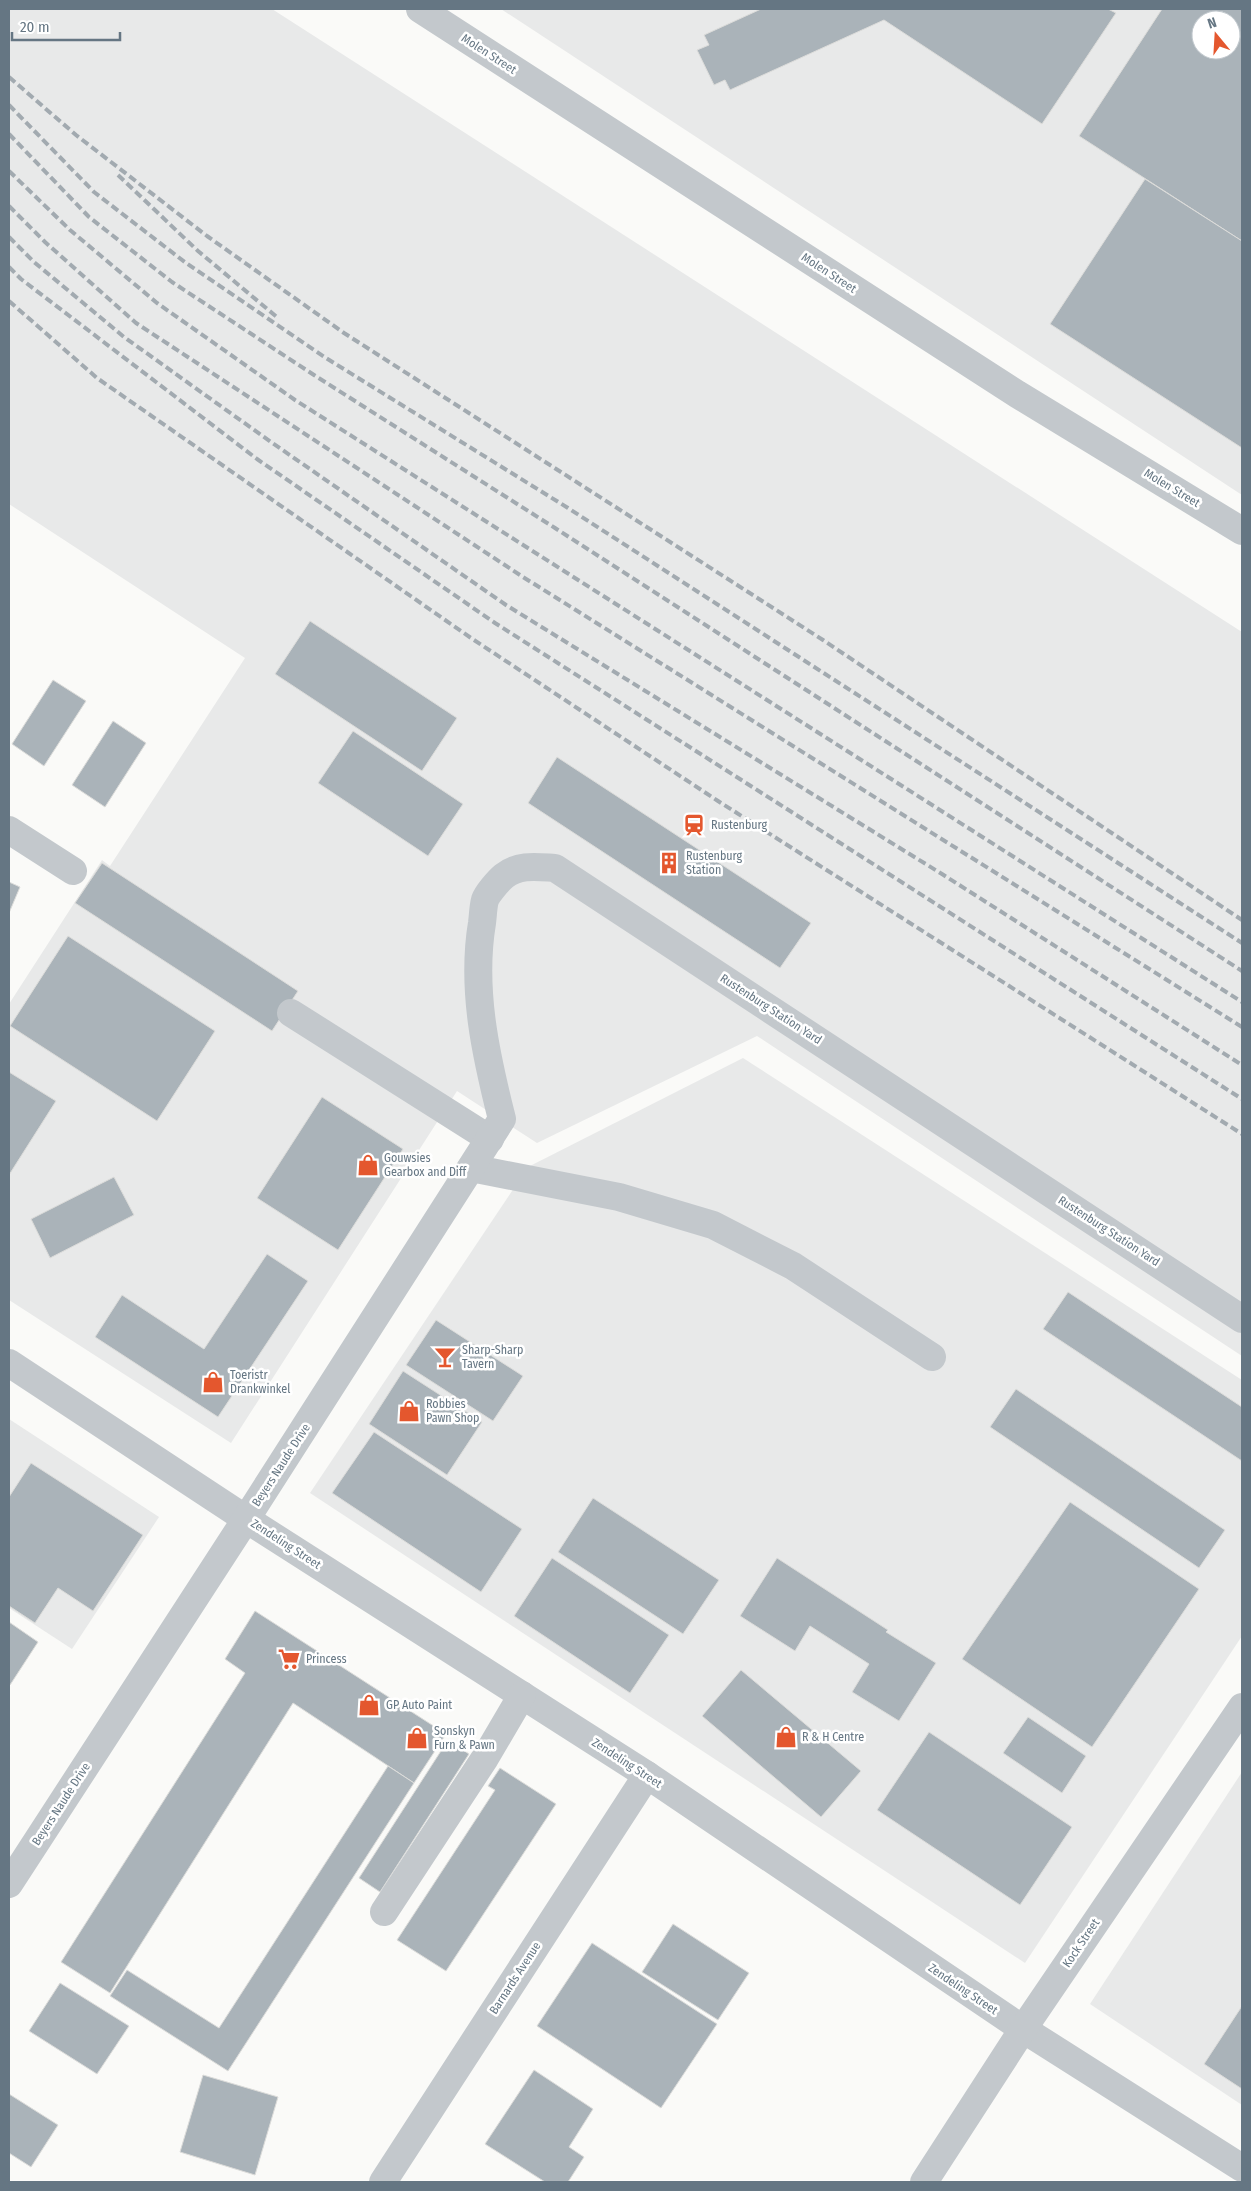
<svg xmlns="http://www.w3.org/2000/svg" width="1251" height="2191" font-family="'Fira Sans Condensed',sans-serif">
	<rect width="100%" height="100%" fill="#fafaf8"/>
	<g fill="#e8e9e9" fill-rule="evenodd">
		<polygon points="9,9 272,9 1242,632 1242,1356 757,1036 537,1143 457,1091 231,1443 9,1300 9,1004 102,860 110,866 245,658 9,504"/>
		<path d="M501 9H1242V495ZM1201 20H1231V50H1201Z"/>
		<polygon points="743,1058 1242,1380 1242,1636 1025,1963 310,1493 528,1167"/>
		<polygon points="9,1419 159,1517 72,1649 9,1608"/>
		<polygon points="1242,1772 1242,2105 1090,2004"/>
	</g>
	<g fill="#aab3b9" stroke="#dcdcda" fill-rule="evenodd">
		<polygon points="761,9 1108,9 1116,13 1042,124 884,20 730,90 725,80 714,85 697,50 709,45 704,35"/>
		<path d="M1162 9H1242V241L1079 136ZM1201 20H1231V50H1201Z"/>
		<polygon points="1145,179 1242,241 1242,448 1050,324"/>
		<polygon points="310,621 457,718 422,771 275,674"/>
		<polygon points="53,680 86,701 44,766 12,744"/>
		<polygon points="113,721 146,743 105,807 72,785"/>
		<polygon points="353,731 463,804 428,856 318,783"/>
		<polygon points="557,757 811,923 780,968 528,803"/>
		<polygon points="102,863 298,991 272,1031 75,903"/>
		<polygon points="9,882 20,887 9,913"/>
		<polygon points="68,936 215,1031 157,1121 10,1026"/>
		<polygon points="9,1072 56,1101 9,1175"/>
		<polygon points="322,1097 403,1149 338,1250 257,1198"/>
		<polygon points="114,1177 134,1215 50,1258 31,1219"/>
		<polygon points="267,1254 308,1281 218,1417 95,1337 122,1295 204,1349"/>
		<polygon points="1068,1292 1242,1407 1242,1461 1043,1329"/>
		<polygon points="436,1320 523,1376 493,1421 406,1365"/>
		<polygon points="403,1371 482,1422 447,1475 369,1424"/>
		<polygon points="1016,1389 1225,1530 1199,1568 990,1427"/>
		<polygon points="374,1432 522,1529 481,1592 332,1493"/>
		<polygon points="31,1463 143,1535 93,1611 58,1588 35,1623 9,1606 9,1497"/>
		<polygon points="593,1498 719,1580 683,1634 558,1552"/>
		<polygon points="1070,1502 1199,1589 1092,1747 962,1659"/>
		<polygon points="552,1558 669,1635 630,1693 514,1616"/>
		<polygon points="777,1558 888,1630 886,1632 936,1663 899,1721 852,1692 869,1664 810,1626 795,1651 740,1616"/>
		<polygon points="255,1611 446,1734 414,1783 293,1703 110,1993 61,1962 245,1673 225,1659"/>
		<polygon points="9,1622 38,1642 10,1685 9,1684"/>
		<polygon points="741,1670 861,1771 821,1817 702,1716"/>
		<polygon points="1028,1717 1086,1756 1062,1793 1003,1753"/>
		<polygon points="929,1732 1072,1827 1020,1905 877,1810"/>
		<polygon points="448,1740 469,1754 380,1892 359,1878"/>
		<polygon points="388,1766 414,1783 228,2071 110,1996 127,1970 219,2028"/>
		<polygon points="500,1768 556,1804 446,1971 397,1940 495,1790 488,1786"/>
		<polygon points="673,1924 749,1973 718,2020 642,1972"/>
		<polygon points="592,1943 717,2024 661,2108 537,2026"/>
		<polygon points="60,1983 129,2026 97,2074 29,2031"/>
		<polygon points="1242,2006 1242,2089 1204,2064"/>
		<polygon points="534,2070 593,2109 569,2147 584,2157 568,2182 545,2182 485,2144"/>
		<polygon points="203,2075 278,2097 255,2175 180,2152"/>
		<polygon points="9,2094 58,2125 31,2167 9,2153"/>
	</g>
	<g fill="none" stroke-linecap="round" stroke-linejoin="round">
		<g stroke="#c3c8cc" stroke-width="28">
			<polyline points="420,9 1017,394 1242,531"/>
			<polyline points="9,830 73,871"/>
			<polyline points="291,1013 490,1139"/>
			<polyline points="471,1168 619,1197 713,1225 793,1266 932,1357"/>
			<polyline points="9,1363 246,1519 647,1775 1023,2029 1242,2168"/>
			<path d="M9 1884 246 1519 502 1119C486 1056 471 989 482 923 483 916 483 907 485 900 487 894 498 881 504 876 519 864 537 867 555 868L1242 1319"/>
			<polyline points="384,1912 485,1758 522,1695"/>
			<polyline points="383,2182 647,1775"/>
			<polyline points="924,2182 1023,2029 1242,1707"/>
		</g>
		<g stroke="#a2aab0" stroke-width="4" stroke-dasharray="8 4" stroke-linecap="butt">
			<polyline points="9,77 76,135 207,236 344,333 823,640 1242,920"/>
			<polyline points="9,105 94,192 186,263 326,358 568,508 1242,943"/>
			<polyline points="9,134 89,217 172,282 314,375 555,528 1242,971"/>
			<polyline points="9,171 70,230 157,303 295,400 1242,1002"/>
			<polyline points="118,175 198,251 278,318"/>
			<polyline points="9,206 45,242 136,323 523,577 1242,1027"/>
			<polyline points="9,237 34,262 124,337 271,442 506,605 942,874 1242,1065"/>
			<polyline points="9,267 21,279 257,459 495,623 1242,1099"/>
			<polyline points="9,301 97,378 471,638 718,801 1242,1134"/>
		</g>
	</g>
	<defs>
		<g id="station-bare" transform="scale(1.725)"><path d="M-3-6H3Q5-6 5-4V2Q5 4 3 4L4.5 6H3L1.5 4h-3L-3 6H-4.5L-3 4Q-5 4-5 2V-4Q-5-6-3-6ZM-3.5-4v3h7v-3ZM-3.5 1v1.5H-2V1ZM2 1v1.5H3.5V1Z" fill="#e4572e" stroke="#fff" stroke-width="2.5" paint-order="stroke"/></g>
		<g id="building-bare" transform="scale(1.725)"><path d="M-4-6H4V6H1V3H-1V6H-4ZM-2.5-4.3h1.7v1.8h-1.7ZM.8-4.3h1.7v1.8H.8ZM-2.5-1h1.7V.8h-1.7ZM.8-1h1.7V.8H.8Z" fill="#e4572e" stroke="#fff" stroke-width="2.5" paint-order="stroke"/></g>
		<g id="shop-bare" transform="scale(1.725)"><path d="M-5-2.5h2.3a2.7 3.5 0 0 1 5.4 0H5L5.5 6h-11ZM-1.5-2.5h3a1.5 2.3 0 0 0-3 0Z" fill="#e4572e" stroke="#fff" stroke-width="2.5" paint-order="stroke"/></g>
		<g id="bar-bare" transform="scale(1.725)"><path d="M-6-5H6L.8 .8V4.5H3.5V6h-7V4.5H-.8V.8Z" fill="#e4572e" stroke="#fff" stroke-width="2.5" paint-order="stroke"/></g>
		<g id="supermarket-bare" transform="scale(1.725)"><path d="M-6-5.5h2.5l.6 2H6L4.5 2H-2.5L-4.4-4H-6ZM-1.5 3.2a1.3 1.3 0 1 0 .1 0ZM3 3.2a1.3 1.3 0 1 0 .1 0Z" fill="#e4572e" stroke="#fff" stroke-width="2.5" paint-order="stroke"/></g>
	</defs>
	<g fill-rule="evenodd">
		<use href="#station-bare" x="694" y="825"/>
		<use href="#building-bare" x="669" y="863"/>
		<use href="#shop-bare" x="368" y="1165"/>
		<use href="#bar-bare" x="445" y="1357"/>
		<use href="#shop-bare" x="213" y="1382"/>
		<use href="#shop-bare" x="409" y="1411"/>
		<use href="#supermarket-bare" x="289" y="1659"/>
		<use href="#shop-bare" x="369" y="1705"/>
		<use href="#shop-bare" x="786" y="1737"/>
		<use href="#shop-bare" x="417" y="1738"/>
	</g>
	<g text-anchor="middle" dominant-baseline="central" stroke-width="5" stroke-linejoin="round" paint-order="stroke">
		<g font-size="12" fill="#657683" stroke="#fff">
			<text transform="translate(489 54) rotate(33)">Molen Street</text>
			<text transform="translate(829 273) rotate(33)">Molen Street</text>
			<text transform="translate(1172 488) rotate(31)">Molen Street</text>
			<text transform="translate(771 1009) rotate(33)">Rustenburg Station Yard</text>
			<text transform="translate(1109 1231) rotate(33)">Rustenburg Station Yard</text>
			<text transform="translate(281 1465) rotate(-57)">Beyers Naude Drive</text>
			<text transform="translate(286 1544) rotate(33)">Zendeling Street</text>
			<text transform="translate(627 1763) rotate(33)">Zendeling Street</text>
			<text transform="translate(61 1804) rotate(-57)">Beyers Naude Drive</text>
			<text transform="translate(1081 1943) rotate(-56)">Kock Street</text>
			<text transform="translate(515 1978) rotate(-57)">Barnards Avenue</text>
			<text transform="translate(963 1989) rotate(34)">Zendeling Street</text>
		</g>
		<g font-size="12" fill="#657683" stroke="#fff" text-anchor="start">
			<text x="711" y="825">Rustenburg</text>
			<text x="686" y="856">Rustenburg<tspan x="686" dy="14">Station</tspan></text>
			<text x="384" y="1158">Gouwsies<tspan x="384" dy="14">Gearbox and Diff</tspan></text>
			<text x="462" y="1350">Sharp-Sharp<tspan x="462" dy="14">Tavern</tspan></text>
			<text x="230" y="1375">Toeristr<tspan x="230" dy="14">Drankwinkel</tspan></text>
			<text x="426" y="1404">Robbies<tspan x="426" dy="14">Pawn Shop</tspan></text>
			<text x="306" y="1659">Princess</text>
			<text x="386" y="1705">GP Auto Paint</text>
			<text x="434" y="1731">Sonskyn<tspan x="434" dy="14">Furn &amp; Pawn</tspan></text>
			<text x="802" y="1737">R &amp; H Centre</text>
		</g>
	</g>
	<rect width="1251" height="2191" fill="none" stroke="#657683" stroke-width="20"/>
	<g transform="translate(1216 35) rotate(342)"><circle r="24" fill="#ffffff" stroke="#c1c8cd"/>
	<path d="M0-4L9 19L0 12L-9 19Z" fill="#e4572e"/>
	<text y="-8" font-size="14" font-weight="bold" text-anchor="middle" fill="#657683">N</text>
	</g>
	<path d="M12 32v8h108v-8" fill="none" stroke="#657683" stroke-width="2.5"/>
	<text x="20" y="32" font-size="15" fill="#657683" stroke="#ffffff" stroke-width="4" paint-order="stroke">20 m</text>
</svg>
